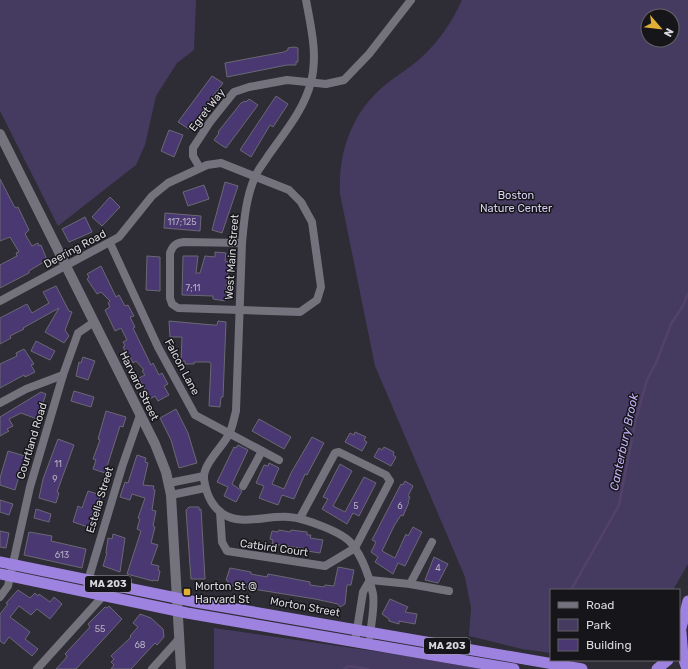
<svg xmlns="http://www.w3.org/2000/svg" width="688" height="669" font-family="Rubik,sans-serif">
	<rect width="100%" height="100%" fill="#2e2c35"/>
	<g fill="#453b60" fill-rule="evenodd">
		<polygon points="0,0 196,0 194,50 177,63 156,96 145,145 136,165 58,226 0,111"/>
		<path d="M462 0H688V564L673 590H551V653L522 649 469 636 471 608 465 577 375 366 340 194C338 152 352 112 385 85 397 75 410 68 422 57 439 41 452 22 462 0ZM648 16H672V40H648Z"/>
		<polygon points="214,628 407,656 481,669 214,669"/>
	</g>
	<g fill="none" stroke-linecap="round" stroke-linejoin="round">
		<g stroke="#524269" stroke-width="2.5">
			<polyline points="571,590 619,505 636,418 647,380 656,363 671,324 684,304 688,294"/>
			<polyline points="344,669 349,666 368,669"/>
		</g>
	</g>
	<g fill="#493871" stroke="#6b6973">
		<polygon points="294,47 298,48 298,62 296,62 296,65 287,65 227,77 225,63 284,52 288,50 288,48"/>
		<polygon points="212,76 223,83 189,129 178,122"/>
		<polygon points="276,96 288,104 273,127 270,125 251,157 240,150"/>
		<polygon points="249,99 258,105 226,148 221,145 214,140 219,133 218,132 241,103 245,101 246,102"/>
		<polygon points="169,130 183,135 174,157 161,151"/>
		<polygon points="0,179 14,206 16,208 18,207 29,230 25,234 32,246 38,243 39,246 41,245 47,260 29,271 29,273 0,288 0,265 17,256 16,253 19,252 10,237 0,241"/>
		<polygon points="225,182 238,186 222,233 212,230"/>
		<polygon points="204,185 209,199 188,206 183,192"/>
		<polygon points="110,197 120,207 102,226 92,217"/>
		<polygon points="165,213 201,216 200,231 164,228"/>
		<polygon points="85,217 92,232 69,242 62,229"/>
		<polygon points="215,252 226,253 225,261 229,262 225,301 213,299 213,296 182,295 183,256 198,256 196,273 200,273 205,256 215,257"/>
		<polygon points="147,256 160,257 160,291 146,290"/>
		<polygon points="101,266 116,297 119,295 125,306 128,305 134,316 130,317 135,327 133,328 151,365 153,363 159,375 162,373 168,384 164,386 169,395 158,401 155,396 150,399 139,378 145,375 142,371 144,370 136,361 133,363 129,355 128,356 123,347 125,346 123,342 127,340 121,328 115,331 105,310 110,307 108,303 110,301 101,292 97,294 87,279 89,277 87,274"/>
		<polygon points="56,286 69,311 72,312 65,330 69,336 64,343 45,332 59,308 23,328 24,329 10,336 11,338 0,344 0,318 27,304 32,313 49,303 43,292"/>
		<polygon points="169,321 213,325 217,325 218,321 226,322 223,397 221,397 220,407 209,406 211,364 210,362 194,362 194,364 185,364 185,361 181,361 182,337 170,337"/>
		<polygon points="36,341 55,351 50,360 31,351"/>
		<polygon points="24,349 34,364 31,365 35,372 25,377 24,375 0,388 0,364 17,356 16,353"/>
		<polygon points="83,357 95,361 88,380 76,376 79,362 81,363"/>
		<polygon points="74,391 94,397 91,407 71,401"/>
		<polygon points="41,392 46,394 37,419 21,413 9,419 13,426 7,429 9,431 0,436 0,417"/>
		<polygon points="176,409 188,433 197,463 179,468 171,440 160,418"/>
		<polygon points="106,411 126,417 123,427 120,426 105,473 93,469 96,460 93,459 100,440 98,439"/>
		<polygon points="259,419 291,437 284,449 252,431"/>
		<polygon points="355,432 366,437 364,440 367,442 362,451 345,442 350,433 354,435"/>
		<polygon points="312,437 324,443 307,475 305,474 294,499 282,495 278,505 259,498 264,486 256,483 264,465 268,466 269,463 279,468 272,484 284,489 291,473"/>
		<polygon points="58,439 74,445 57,492 59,493 56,503 39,498 43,479"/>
		<polygon points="238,445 248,450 232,484 242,491 236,502 224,496 228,487 217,482 234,447 236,448"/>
		<polygon points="384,447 394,452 393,455 396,457 391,466 374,457 379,448 382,450"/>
		<polygon points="8,451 25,456 15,490 0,485 0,478"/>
		<polygon points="137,455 146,458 145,462 148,463 143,485 154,486 153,489 155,490 152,510 156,511 153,526 155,527 151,543 158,545 151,564 159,566 158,570 160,571 158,581 153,580 153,581 127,574 141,531 137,529 140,519 138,518 145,498 132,494 130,500 120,497 125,482 128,483"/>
		<polygon points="340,464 352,471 333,506 345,512 364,477 376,483 359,516 353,513 347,524 322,509 328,499 323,497"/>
		<polygon points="405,481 413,486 408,496 410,497 408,502 409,502 403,516 401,515 394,526 382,551 395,558 406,534 408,536 413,527 422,532 405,566 398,563 393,574 375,562 378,557 371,552 376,542 372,540 401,484 403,485"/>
		<polygon points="88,491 101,495 88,527 73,522 78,506 82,508"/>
		<polygon points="0,500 13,504 9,515 0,512"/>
		<polygon points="189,507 199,507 199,510 201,509 205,579 191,579 186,510"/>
		<polygon points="36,509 51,514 49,522 34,518"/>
		<polygon points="279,530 290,532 291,530 307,532 307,535 311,535 310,538 323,540 320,553 307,551 307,549 272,544 273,540 270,539 272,531 278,532"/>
		<polygon points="0,531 9,533 6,548 0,547"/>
		<polygon points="29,532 52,536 51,541 86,549 82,568 24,555"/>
		<polygon points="113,534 125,538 120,572 103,566 107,553 106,553 108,538 112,539"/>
		<polygon points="434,557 448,564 438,583 425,580"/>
		<polygon points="338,567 354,570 351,585 347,585 345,604 340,607 338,604 315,599 228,585 228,581 226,580 230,568 251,572 251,574 267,577 268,574 279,576 310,582 310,585 324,587 325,585 334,586"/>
		<polygon points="18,590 30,598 35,593 38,596 39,594 50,602 54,597 62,604 50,619 37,609 31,615 19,606 10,617 30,632 25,639 38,649 32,656 9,637 4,644 0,641 0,614 8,604 6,603"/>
		<polygon points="390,599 408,607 405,612 417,614 415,624 399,621 399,624 389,621 389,619 382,614"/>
		<polygon points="109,606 122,619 76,669 56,669 66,658 67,656 65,654 90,627 88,624 105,607 107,608"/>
		<polygon points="140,614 151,618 163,629 164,637 157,645 155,643 131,669 111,669 114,665 111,662 114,659 111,656 131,637 130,636 138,627 133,623"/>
	</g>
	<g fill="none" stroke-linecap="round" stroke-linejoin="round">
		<g stroke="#74727c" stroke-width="8">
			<path d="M306 0C311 27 318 55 311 82 304 110 284 133 268 156 264 163 258 169 255 177 246 197 244 221 242 243L236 411C234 418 233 425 230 432 225 445 202 464 204 479 206 494 213 511 229 517 245 524 271 515 289 517 304 518 343 532 352 544 362 557 370 577 373 594 375 607 371 623 370 636"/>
			<polyline points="200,168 193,156 193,148 210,122 234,92 249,87 287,80 326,84 344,80 369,54 411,0"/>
			<polyline points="110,243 158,347 195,415 279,460"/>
			<path d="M0 301 119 237 152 196 168 183 207 165 221 163 289 190 301 202 312 222 321 287 317 300 300 312 178 308 172 304 170 298V253C173 245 176 243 184 242L242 243"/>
			<polyline points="0,403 26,389 63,375"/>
			<polyline points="169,483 204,476"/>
			<polyline points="243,486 262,451"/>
			<polyline points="171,495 205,488"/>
			<polyline points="220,512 222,542 227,551 325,566 355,548 390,481 386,475 339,452 335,453 300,518"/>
			<polyline points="370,580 410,584 449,591"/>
			<polyline points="87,584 122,467 140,415"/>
			<polyline points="410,584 432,542"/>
			<polyline points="0,597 8,586 30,487 63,375 78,333 94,322"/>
			<polyline points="355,642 363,592 370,580"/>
			<polyline points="37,669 103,596"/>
			<polyline points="152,669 179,639"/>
		</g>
		<polyline stroke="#74727c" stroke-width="10" points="0,134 155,444 166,472 171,495 181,669"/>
		<g stroke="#9e82df" stroke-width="11">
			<polyline points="0,562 196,602 582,669"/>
			<polyline points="0,574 187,613 514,669"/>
			<polyline points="681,632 683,657 687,669"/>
			<polyline points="679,636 688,601"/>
			<polyline points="657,669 668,660"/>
		</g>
	</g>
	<rect fill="#e1af34" stroke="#161519" stroke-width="1.5" x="183" y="588" width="8" height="8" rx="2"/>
	<g text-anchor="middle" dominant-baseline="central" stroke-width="3" stroke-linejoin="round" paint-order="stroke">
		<g font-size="9" fill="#b5b0c3">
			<text x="182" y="222">117;125</text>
			<text x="193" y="288">7;11</text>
			<text x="58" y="464">11</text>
			<text x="55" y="479">9</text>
			<text x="356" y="506">5</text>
			<text x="400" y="506">6</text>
			<text x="62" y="555">613</text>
			<text x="438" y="568">4</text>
			<text x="100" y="629">55</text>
			<text x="140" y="645">68</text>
		</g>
		<g fill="#161519" stroke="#9e9ea3" stroke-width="1">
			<rect x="85" y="576" width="46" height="16" rx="3"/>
			<rect x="424" y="638" width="46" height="16" rx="3"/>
		</g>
		<g font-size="10" font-weight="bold" fill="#d9d8de">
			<text x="108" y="584">MA 203</text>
			<text x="447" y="646">MA 203</text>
		</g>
		<g font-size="11" fill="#d9d8de" stroke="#161519">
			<text transform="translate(207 110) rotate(-52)">Egret Way</text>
			<text transform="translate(75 249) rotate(-28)">Deering Road</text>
			<text transform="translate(232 257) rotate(-86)">West Main Street</text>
			<text transform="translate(182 367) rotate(62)">Falcon Lane</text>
			<text transform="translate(139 386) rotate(64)">Harvard Street</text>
			<text transform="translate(32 441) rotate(-73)">Courtland Road</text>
			<text transform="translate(100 500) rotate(-73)">Estella Street</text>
			<text transform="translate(274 548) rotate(8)">Catbird Court</text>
			<text transform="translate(305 607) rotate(10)">Morton Street</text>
		</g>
		<g font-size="11" fill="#d6cef2" stroke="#161519">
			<text x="516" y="195">Boston<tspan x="516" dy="13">Nature Center</tspan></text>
		</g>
		<g font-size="11" fill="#d9d8de" stroke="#161519" text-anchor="start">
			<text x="195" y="586">Morton St @<tspan x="195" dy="13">Harvard St</tspan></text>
		</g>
		<g font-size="12" font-style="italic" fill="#c4b2f9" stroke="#161519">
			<text transform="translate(624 442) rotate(-78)">Canterbury Brook</text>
		</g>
	</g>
	<rect x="550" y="589" width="130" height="72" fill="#161519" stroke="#646368"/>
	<rect x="558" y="602" width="20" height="6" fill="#74727c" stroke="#646368"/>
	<text x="586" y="609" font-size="12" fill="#d9d8de">Road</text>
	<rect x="558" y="619" width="20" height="12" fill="#453b60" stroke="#646368"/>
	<text x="586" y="629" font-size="12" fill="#d9d8de">Park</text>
	<rect x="558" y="639" width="20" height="12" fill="#493871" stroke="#646368"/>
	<text x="586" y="649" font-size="12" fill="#d9d8de">Building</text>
	<g transform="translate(660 28) rotate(118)"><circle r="19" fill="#161519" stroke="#646368"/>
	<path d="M0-3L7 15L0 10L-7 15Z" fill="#e1af34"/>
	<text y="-6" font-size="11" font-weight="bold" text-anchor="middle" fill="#d9d8de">N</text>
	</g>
</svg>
